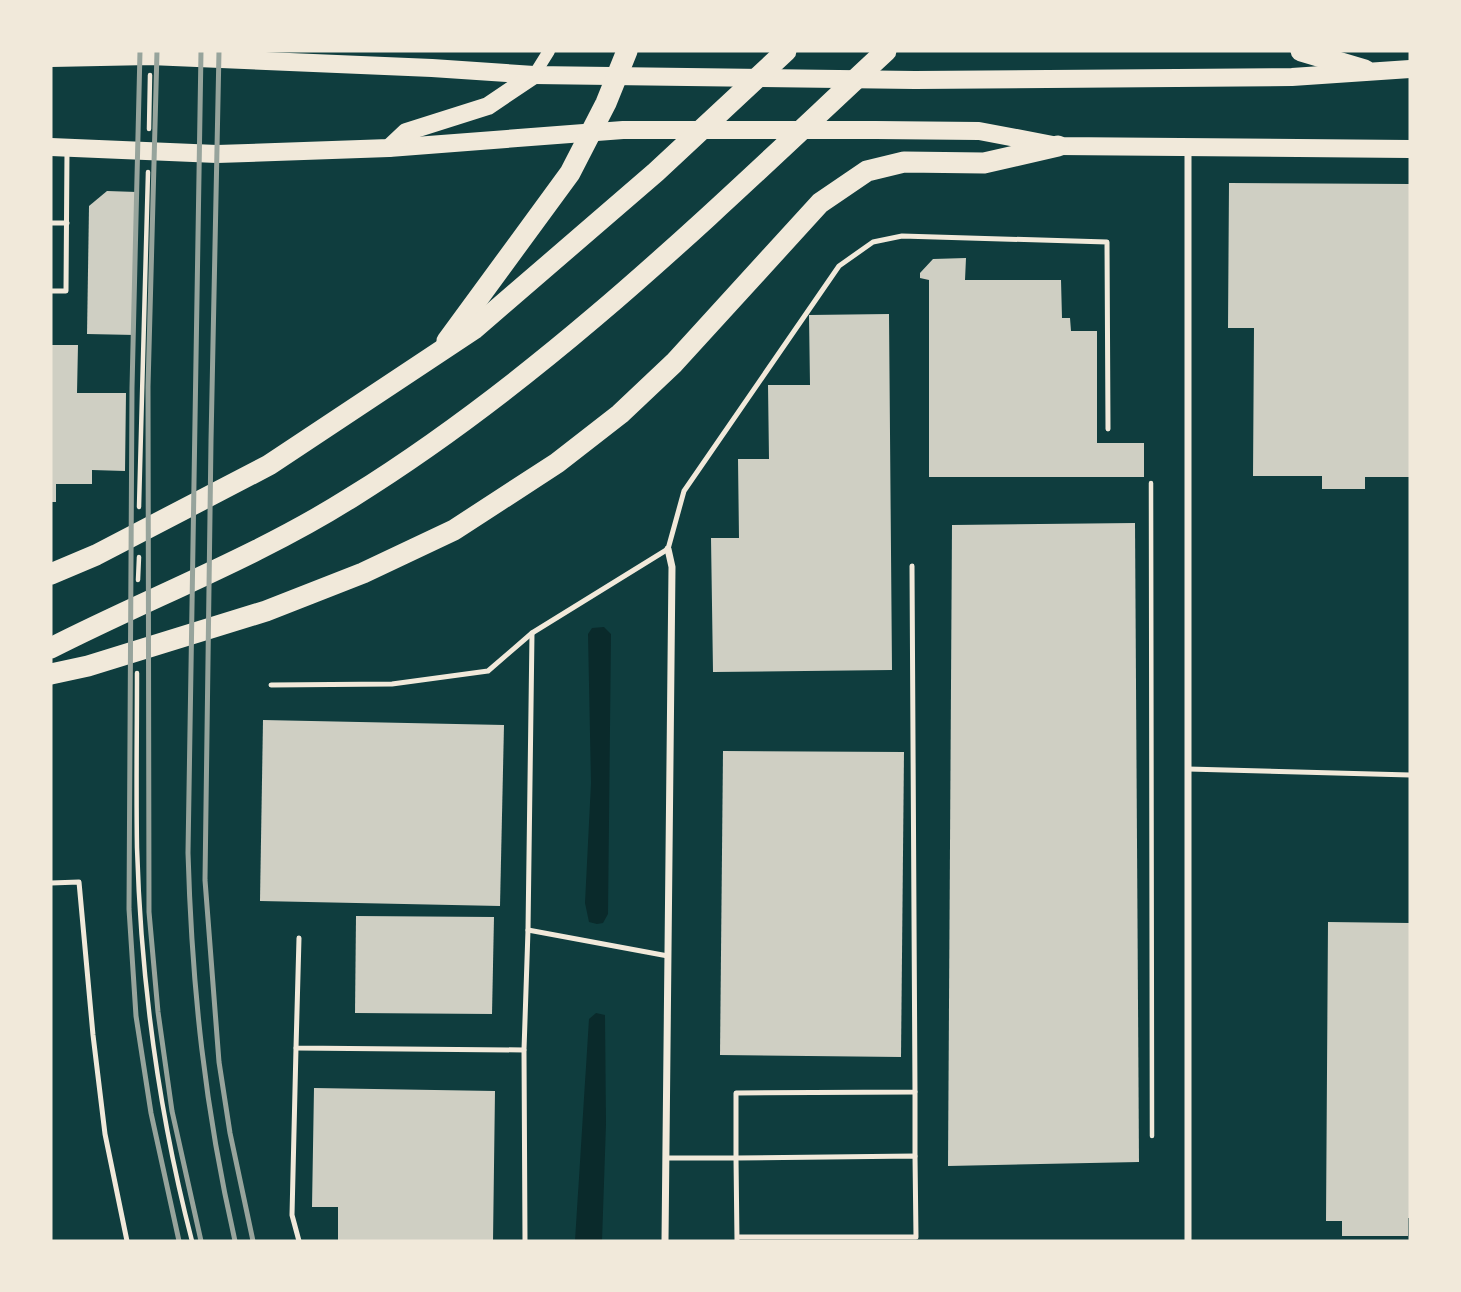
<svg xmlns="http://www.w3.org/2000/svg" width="1461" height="1292" font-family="Quicksand,sans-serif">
	<rect width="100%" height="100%" fill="#0f3d3e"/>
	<g fill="#0a2a2b">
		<polygon points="604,627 611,634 608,914 603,923 597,924 589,922 585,903 591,783 588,634 592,628"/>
		<polygon points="596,1013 605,1015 606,1124 602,1241 575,1241 589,1019"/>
	</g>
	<g fill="#cfcfc3">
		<polygon points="1229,183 1410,184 1410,477 1365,477 1365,489 1322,489 1322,476 1253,476 1254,328 1228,328"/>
		<polygon points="107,191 137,192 135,335 87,334 89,206"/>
		<polygon points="966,258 965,280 1061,280 1062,318 1070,318 1071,331 1097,331 1097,443 1144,443 1144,477 929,477 929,280 920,278 920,273 933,259"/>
		<polygon points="889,314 892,670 713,672 711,538 739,538 738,459 769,459 768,385 810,385 809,315"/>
		<polygon points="51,345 78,345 77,393 126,393 125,471 92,470 92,484 56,484 56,502 51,502"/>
		<polygon points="1135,523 1139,1162 948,1166 952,525"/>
		<polygon points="263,720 504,725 500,906 260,901"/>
		<polygon points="723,751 904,752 901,1057 720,1055"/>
		<polygon points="356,916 494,917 492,1014 355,1013"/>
		<polygon points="1328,922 1410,923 1410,1218 1408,1218 1408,1236 1342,1236 1342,1221 1326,1221"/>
		<polygon points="314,1088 495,1091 493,1241 338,1241 338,1207 312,1207"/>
	</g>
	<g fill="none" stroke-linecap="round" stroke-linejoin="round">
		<g stroke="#f1e9da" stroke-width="4.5">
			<polyline points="149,129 150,75"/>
			<polyline points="1151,483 1152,1136"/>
			<polyline points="139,507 148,172"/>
			<polyline points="138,580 139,557"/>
			<path d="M137 673C137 731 136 790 137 848 141 980 159 1114 192 1241"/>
		</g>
		<g stroke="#f1e9da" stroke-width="5">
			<polyline points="51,223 67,223"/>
			<polyline points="51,291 66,291 67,151"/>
			<polyline points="271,685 392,684 488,671 532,633 668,549 684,491 839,266 873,242 902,236 1107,242 1108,429"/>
			<polyline points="1188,769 1410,775"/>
			<polyline points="51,883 79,882 93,1035 105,1134 127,1241"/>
			<polyline points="528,930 668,956"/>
			<polyline points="299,938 296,1048 524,1050"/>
			<polyline points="296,1048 292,1215 299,1241"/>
			<polyline points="915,1092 915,1156"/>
			<polyline points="666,1158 736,1158 736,1093 915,1092 912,566"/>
			<polyline points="737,1237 916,1237 915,1156 736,1158 737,1241"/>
			<polyline points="525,1241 524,1050 528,930 532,633"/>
		</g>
		<g stroke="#f1e9da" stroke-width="7">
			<polyline points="1188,146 1188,1241"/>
			<polyline points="665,1241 672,567 668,549"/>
		</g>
		<polyline stroke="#f1e9da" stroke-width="12" points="534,75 549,51"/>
		<g stroke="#f1e9da" stroke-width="18">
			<polyline points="51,58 150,56 432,68 534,75 915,80 1292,77 1410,69"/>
			<polyline points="51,147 217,154 389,148 623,130 876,130 979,131 1058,146 1410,149"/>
			<polyline points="389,148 406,132 488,106 534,75"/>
		</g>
		<g stroke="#f1e9da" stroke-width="21">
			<polyline points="1301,51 1365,70"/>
			<polyline points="447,341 570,173 606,103 627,51"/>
			<polyline points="51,574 96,555 269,465 474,329 656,172 786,51"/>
			<path d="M51 648C151 597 257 557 352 497 550 374 717 208 886 51"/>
			<polyline points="51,674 88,666 266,611 363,573 454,530 557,463 620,414 674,363 820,203 867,171 904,162 984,163 1058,146"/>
		</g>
		<g stroke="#97a49c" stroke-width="5">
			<polyline points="140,51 132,388 129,909 136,1016 151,1113 179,1241"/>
			<polyline points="157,51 148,387 149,912 158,1012 172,1111 201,1241"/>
			<path d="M201 51 188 853C192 989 205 1109 235 1241"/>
			<polyline points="219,51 211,441 205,880 219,1062 230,1133 253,1241"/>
		</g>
	</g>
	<rect width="1461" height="1292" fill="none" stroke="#f1e9da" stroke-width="105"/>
</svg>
